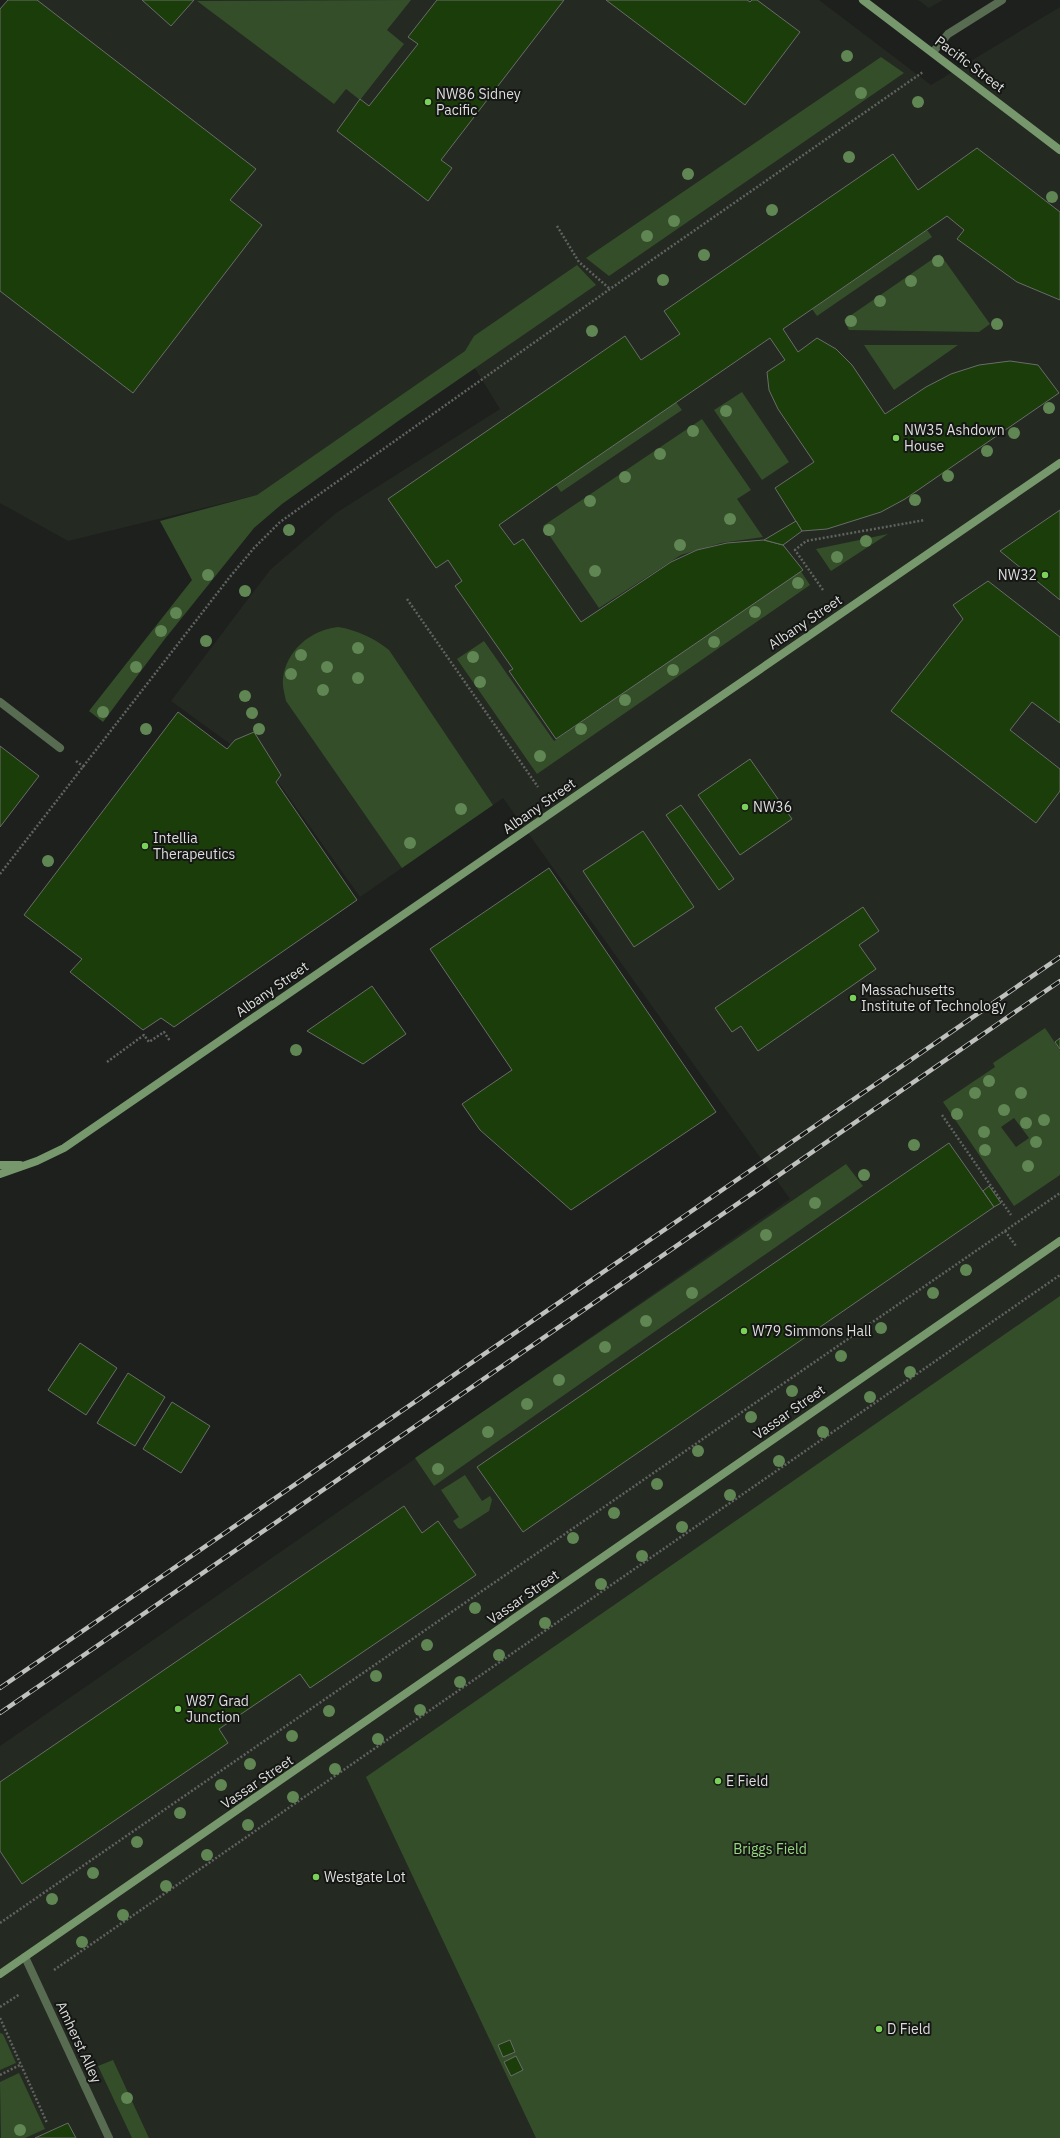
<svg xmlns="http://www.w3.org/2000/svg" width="1060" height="2138" font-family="'IBM Plex Sans',sans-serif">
	<rect width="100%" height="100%" fill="#1e201e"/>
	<g fill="#242922">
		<polygon points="7,0 819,0 931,85 1060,7 1060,2138 0,2138 0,1746 790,1199 503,798 360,897 273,775 171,701 270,570 336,513 500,409 465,352 257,495 68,541 0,503 0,8"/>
		<polygon points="918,0 943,0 929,8"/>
	</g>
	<g fill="#344e2a" fill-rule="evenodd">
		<polygon points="411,0 387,30 404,44 360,100 346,89 334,104 197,1"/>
		<polygon points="881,57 904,73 609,276 586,258"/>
		<polygon points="927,230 932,237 817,316 812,309"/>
		<polygon points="940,254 990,324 979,332 849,330 844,320"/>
		<polygon points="577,265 596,285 401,419 282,504 254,528 164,640 103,722 89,711 192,580 160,521 257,495 465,351 474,336"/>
		<polygon points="864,345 958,345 894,390"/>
		<polygon points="742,392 789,462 762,480 714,410"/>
		<polygon points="676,402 682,410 561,492 556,485"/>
		<polygon points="702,419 751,490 737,499 763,537 721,543 681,555 599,608 543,526"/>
		<polygon points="888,534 831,571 816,549"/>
		<polygon points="800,570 810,585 537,774 457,659 484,641 554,741"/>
		<path d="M338 627C357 630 374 638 389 650L493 805 402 868 286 701C285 695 282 686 283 679 286 651 310 630 338 627Z"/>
		<path d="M1045 1028 1060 1050V1175L1014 1206 943 1102 995 1067 993 1063ZM1014 1118 1029 1138 1016 1147 1001 1127Z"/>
		<polygon points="846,1164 863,1186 434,1486 415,1458"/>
		<polygon points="1060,1296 1060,2138 536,2138 366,1777"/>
		<polygon points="465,1475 482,1501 490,1496 492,1500 489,1511 461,1529 458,1528 453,1521 459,1517 441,1490"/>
		<polygon points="0,2033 3,2034 16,2063 0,2070"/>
		<polygon points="113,2060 149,2138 132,2138 98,2066"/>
		<polygon points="19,2073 45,2129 25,2138 1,2138 0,2082"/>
	</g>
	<g fill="#1a3d0a" stroke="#6a6c69">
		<polygon points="8,0 37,0 256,169 230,200 262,225 133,393 0,291 0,9"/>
		<polygon points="142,0 194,0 171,26"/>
		<polygon points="437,0 564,0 441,160 452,168 428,201 337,131 360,99 369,106 418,44 408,37"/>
		<polygon points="606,0 747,0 750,2 752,0 757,0 800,32 745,105"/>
		<polygon points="977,148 1060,212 1060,300 1017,282 957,239 964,230 947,216 783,329 798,352 817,338 836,349 852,365 885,414 926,387 951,374 979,365 1010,361 1038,365 1059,393 905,499 881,512 827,529 802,531 775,488 814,462 778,409 769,390 767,372 785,360 770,338 556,485 499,525 514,545 523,539 581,622 671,562 697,550 727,543 764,540 783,545 803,570 556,739 509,671 513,669 455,586 462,581 448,560 436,568 388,499 625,336 641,360 680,334 664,311 893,154 918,190"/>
		<polygon points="1060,510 1060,600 1000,551"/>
		<polygon points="796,521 802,531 783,545 764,540"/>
		<polygon points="988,581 1060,637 1060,723 1032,702 1010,730 1060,769 1060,791 1036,823 891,711 963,619 953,605"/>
		<polygon points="178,712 227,749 235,740 254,732 281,775 276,782 357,900 174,1027 161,1018 143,1030 70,972 82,959 24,915"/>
		<polygon points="0,746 39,776 0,827"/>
		<polygon points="750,759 792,819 740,855 698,795"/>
		<polygon points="681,805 734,879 719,890 666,815"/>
		<polygon points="643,831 694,907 634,947 583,871"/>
		<polygon points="549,868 716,1112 571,1210 480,1130 462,1104 512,1070 430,949"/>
		<polygon points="863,907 879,931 859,945 876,969 758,1051 741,1026 732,1032 715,1008"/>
		<polygon points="372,986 406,1034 363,1064 307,1031"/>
		<polygon points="1060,1038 1060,1049 1055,1042"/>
		<polygon points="949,1143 994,1207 523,1532 477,1467"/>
		<polygon points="989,1186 1001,1203 994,1207 983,1191"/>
		<polygon points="80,1343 117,1368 86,1415 48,1390"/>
		<polygon points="128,1373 165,1397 135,1446 97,1423"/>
		<polygon points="172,1402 210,1426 181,1473 143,1449"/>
		<polygon points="404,1506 422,1533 438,1521 476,1575 310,1688 300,1674 219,1729 228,1743 22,1884 0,1851 0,1782"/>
		<polygon points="510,2040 515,2052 503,2057 498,2045"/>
		<polygon points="516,2056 523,2070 511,2076 504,2062"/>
		<polygon points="68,2123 76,2138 35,2138"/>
	</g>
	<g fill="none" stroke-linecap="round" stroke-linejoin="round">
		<g stroke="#616361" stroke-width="2.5" stroke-dasharray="2 2" stroke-linecap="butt">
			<polyline points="557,226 579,262 610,289"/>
			<polyline points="823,590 795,550 806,541 925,520"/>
			<polyline points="407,599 538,787"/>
			<polyline points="76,761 84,767"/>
			<polyline points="0,874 229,578 254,548 280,522 610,289 923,72"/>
			<polyline points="107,1062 144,1035 149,1042 164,1032 170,1041"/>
			<polyline points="942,1115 1011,1215"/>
			<polyline points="1005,1231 1016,1246"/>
			<polyline points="0,1923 1060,1193"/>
			<polyline points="54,1970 1060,1275"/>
			<polyline points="0,2007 20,1994"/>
			<polyline points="0,2018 47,2123"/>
			<polyline points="0,2075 20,2065"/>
		</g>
		<g stroke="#586c51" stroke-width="8">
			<polyline points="933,52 948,34 1002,0"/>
			<polyline points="0,702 60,748"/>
			<polyline points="25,1957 109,2138"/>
		</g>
		<g stroke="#77986c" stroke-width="8">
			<polyline points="863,0 1060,150"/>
			<polyline points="0,1165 20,1165"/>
			<polyline points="0,1174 37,1161 64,1148 1060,463"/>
			<polyline points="0,1974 1060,1241"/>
		</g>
		<g stroke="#bfc1bf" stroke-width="4.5">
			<g id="rail">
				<polyline points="0,1688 1060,957"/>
				<polyline points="0,1713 1060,981"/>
			</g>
		</g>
		<use href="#rail" stroke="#151714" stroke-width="3" stroke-dasharray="9" stroke-linecap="butt"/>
	</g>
	<g fill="#608653">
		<circle cx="847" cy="56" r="6"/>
		<circle cx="861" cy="93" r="6"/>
		<circle cx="918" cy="102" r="6"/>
		<circle cx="849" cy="157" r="6"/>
		<circle cx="688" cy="174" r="6"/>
		<circle cx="1052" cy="197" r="6"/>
		<circle cx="772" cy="210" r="6"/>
		<circle cx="674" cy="221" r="6"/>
		<circle cx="647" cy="236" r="6"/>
		<circle cx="704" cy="255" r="6"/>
		<circle cx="938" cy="261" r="6"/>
		<circle cx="663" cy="280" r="6"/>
		<circle cx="911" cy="281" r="6"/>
		<circle cx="880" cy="301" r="6"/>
		<circle cx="851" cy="321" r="6"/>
		<circle cx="997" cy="324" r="6"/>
		<circle cx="592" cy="331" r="6"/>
		<circle cx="1049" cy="408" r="6"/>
		<circle cx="726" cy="411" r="6"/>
		<circle cx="693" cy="431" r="6"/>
		<circle cx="1014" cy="433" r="6"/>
		<circle cx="987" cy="451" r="6"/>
		<circle cx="660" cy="454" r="6"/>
		<circle cx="948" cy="476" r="6"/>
		<circle cx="625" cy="477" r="6"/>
		<circle cx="915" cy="500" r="6"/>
		<circle cx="590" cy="501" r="6"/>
		<circle cx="730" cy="519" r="6"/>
		<circle cx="289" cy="530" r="6"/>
		<circle cx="549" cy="530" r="6"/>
		<circle cx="866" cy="541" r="6"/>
		<circle cx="680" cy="545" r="6"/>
		<circle cx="837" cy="557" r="6"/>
		<circle cx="595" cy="571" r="6"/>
		<circle cx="208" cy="575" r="6"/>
		<circle cx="798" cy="583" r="6"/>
		<circle cx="245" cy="591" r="6"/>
		<circle cx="755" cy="612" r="6"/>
		<circle cx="176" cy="613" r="6"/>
		<circle cx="161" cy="631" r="6"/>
		<circle cx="206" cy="641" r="6"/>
		<circle cx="714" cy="642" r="6"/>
		<circle cx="358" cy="648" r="6"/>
		<circle cx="301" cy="655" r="6"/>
		<circle cx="473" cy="657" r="6"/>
		<circle cx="136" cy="667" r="6"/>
		<circle cx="327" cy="667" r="6"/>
		<circle cx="673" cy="670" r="6"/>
		<circle cx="291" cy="674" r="6"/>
		<circle cx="358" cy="678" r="6"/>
		<circle cx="480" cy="682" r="6"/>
		<circle cx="323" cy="690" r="6"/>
		<circle cx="245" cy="696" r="6"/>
		<circle cx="625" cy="700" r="6"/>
		<circle cx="103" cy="712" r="6"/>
		<circle cx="252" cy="713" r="6"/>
		<circle cx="146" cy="729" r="6"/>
		<circle cx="259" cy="729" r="6"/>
		<circle cx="581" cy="729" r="6"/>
		<circle cx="540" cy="756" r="6"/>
		<circle cx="461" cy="809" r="6"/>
		<circle cx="410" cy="843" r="6"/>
		<circle cx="48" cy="861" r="6"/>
		<circle cx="296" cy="1050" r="6"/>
		<circle cx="989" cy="1081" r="6"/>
		<circle cx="975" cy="1093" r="6"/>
		<circle cx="1021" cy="1093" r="6"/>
		<circle cx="1004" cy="1110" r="6"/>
		<circle cx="957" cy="1114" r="6"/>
		<circle cx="1044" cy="1120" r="6"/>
		<circle cx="1026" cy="1123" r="6"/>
		<circle cx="984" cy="1132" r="6"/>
		<circle cx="1036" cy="1142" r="6"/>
		<circle cx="914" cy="1145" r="6"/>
		<circle cx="985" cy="1150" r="6"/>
		<circle cx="1028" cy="1166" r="6"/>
		<circle cx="864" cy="1175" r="6"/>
		<circle cx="815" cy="1203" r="6"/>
		<circle cx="766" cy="1235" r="6"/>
		<circle cx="966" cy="1270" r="6"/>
		<circle cx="692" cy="1293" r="6"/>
		<circle cx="933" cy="1293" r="6"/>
		<circle cx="646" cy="1321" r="6"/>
		<circle cx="881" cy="1328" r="6"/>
		<circle cx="605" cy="1347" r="6"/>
		<circle cx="841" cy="1356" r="6"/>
		<circle cx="910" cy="1372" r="6"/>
		<circle cx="559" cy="1380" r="6"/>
		<circle cx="792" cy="1391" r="6"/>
		<circle cx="870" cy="1397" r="6"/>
		<circle cx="527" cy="1404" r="6"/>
		<circle cx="751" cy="1417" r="6"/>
		<circle cx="488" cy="1432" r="6"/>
		<circle cx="823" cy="1432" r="6"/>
		<circle cx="698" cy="1451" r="6"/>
		<circle cx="779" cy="1461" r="6"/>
		<circle cx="438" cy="1469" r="6"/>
		<circle cx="657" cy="1484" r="6"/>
		<circle cx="730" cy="1495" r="6"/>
		<circle cx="614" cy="1513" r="6"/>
		<circle cx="682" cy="1527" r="6"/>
		<circle cx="573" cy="1538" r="6"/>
		<circle cx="642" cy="1556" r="6"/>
		<circle cx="601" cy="1584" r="6"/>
		<circle cx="475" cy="1608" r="6"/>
		<circle cx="545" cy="1623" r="6"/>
		<circle cx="427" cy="1645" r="6"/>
		<circle cx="499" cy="1655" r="6"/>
		<circle cx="376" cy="1676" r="6"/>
		<circle cx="460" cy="1682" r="6"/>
		<circle cx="420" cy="1710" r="6"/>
		<circle cx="329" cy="1711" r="6"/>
		<circle cx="292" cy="1736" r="6"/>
		<circle cx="378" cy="1739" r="6"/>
		<circle cx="250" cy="1764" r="6"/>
		<circle cx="335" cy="1769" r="6"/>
		<circle cx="221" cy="1785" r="6"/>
		<circle cx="293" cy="1797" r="6"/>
		<circle cx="180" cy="1813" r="6"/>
		<circle cx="248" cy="1825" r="6"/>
		<circle cx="137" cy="1842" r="6"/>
		<circle cx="207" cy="1855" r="6"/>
		<circle cx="93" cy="1873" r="6"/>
		<circle cx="166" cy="1886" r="6"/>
		<circle cx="52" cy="1899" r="6"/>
		<circle cx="123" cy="1915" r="6"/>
		<circle cx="82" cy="1942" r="6"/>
		<circle cx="127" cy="2098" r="6"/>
		<circle cx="20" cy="2130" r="6"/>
	</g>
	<g fill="#7ad157" stroke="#151714" stroke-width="1.5">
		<circle cx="428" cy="102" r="4"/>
		<circle cx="896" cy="438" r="4"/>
		<circle cx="1045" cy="575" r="4"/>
		<circle cx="745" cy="807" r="4"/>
		<circle cx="145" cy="846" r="4"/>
		<circle cx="853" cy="998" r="4"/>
		<circle cx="744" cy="1331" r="4"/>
		<circle cx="178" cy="1709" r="4"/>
		<circle cx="718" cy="1781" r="4"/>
		<circle cx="316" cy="1877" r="4"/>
		<circle cx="879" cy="2029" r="4"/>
	</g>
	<g text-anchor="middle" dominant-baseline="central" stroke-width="4" stroke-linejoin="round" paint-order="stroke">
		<g font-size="14" fill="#dddedd" stroke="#151714">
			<text transform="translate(970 64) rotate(37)">Pacific Street</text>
			<text transform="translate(805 622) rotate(-34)">Albany Street</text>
			<text transform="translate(539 806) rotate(-35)">Albany Street</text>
			<text transform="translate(272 989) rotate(-35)">Albany Street</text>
			<text transform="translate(789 1412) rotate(-35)">Vassar Street</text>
			<text transform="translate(523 1597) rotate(-35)">Vassar Street</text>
			<text transform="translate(257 1782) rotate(-34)">Vassar Street</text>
			<text transform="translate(79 2042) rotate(65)">Amherst Alley</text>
		</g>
		<g font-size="14" fill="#dddedd" stroke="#151714" text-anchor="start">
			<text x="436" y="94">NW86 Sidney<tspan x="436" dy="16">Pacific</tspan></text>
			<text x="904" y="430">NW35 Ashdown<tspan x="904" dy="16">House</tspan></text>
			<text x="1037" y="575" text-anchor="end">NW32</text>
			<text x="753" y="807">NW36</text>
			<text x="153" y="838">Intellia<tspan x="153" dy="16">Therapeutics</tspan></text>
			<text x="861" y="990">Massachusetts<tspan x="861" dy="16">Institute of Technology</tspan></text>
			<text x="752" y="1331">W79 Simmons Hall</text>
			<text x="186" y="1701">W87 Grad<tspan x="186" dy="16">Junction</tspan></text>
			<text x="726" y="1781">E Field</text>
			<text x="324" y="1877">Westgate Lot</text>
			<text x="887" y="2029">D Field</text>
		</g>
		<g font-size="14" fill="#96d97e" stroke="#151714">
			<text x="770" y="1849">Briggs Field</text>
		</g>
	</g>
</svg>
